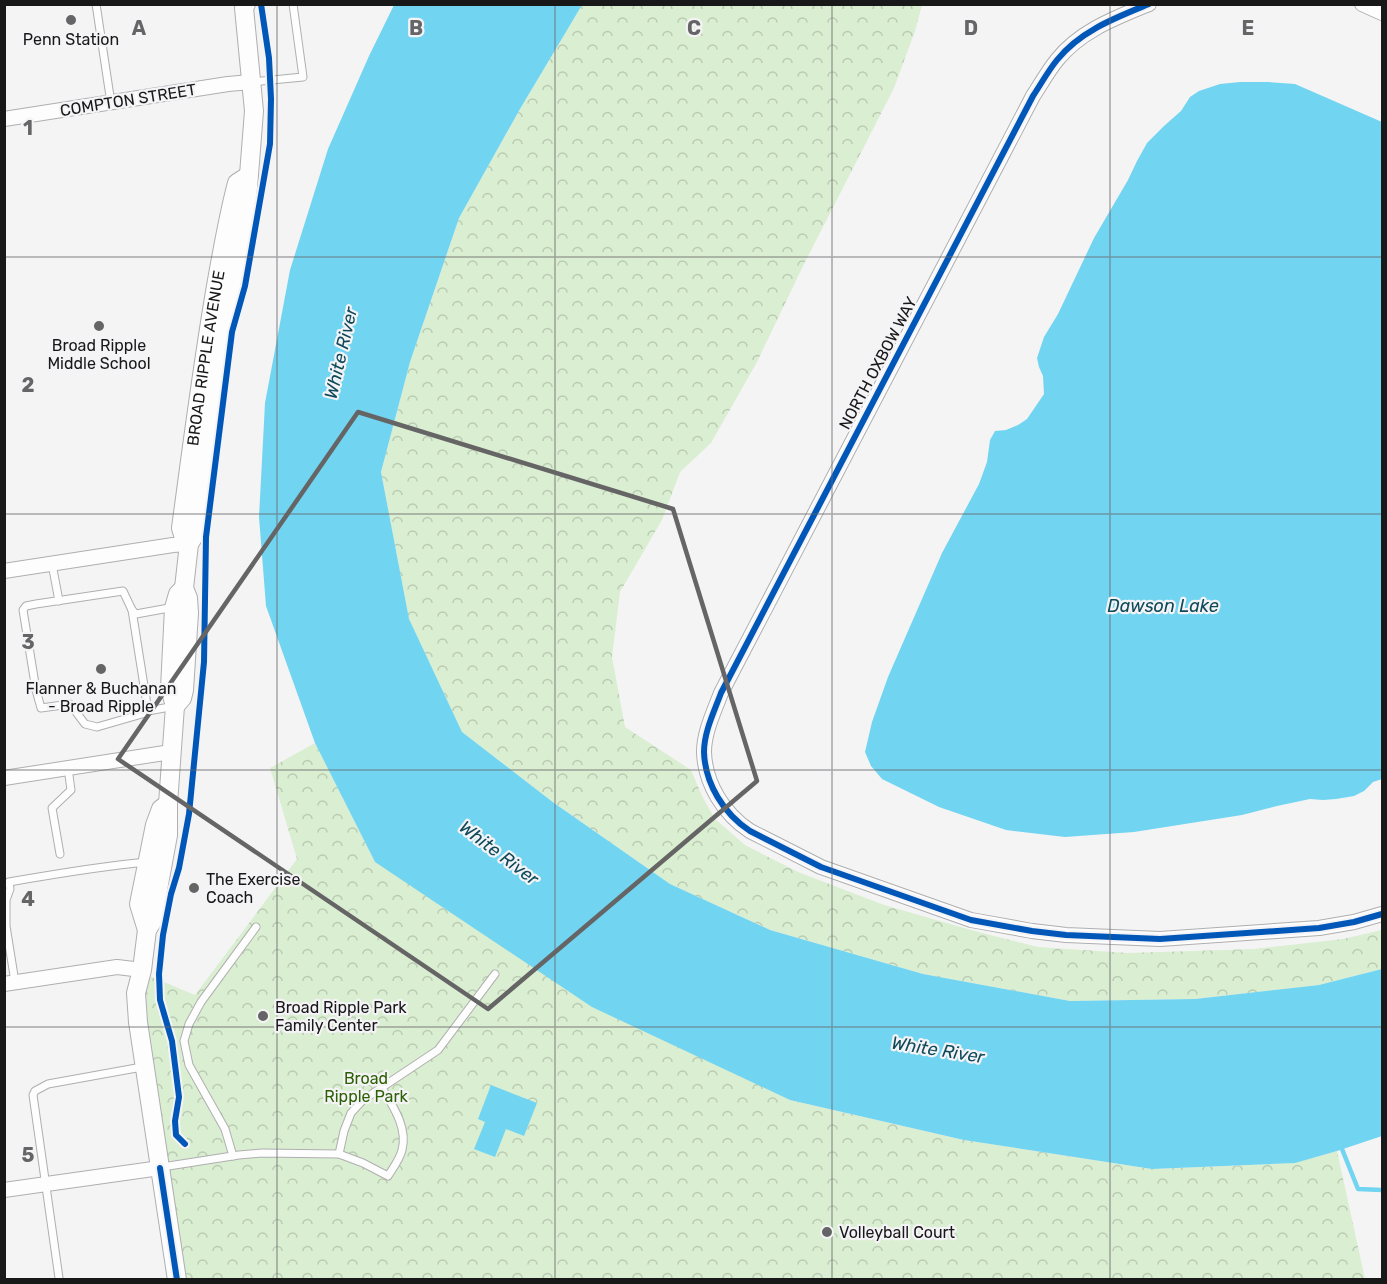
<svg xmlns="http://www.w3.org/2000/svg" width="1387" height="1284" font-family="Rubik,sans-serif">
	<defs>
		<pattern id="forest-crowns" width="20" height="18" patternUnits="userSpaceOnUse" patternTransform="scale(1.5)"><rect width="20" height="18" fill="#daeed1"/><path d="M2 6a3 3 0 1 1 6 0M12 15a3 3 0 1 1 6 0" fill="none" stroke="#bacbb3"/></pattern>
	</defs>
	<rect width="100%" height="100%" fill="#f4f4f5"/>
	<g fill="url(#forest-crowns)">
		<polygon points="582,5 922,5 915,31 894,88 803,266 757,362 711,443 680,472 662,520 620,592 612,657 625,727 691,770 702,796 715,819 745,845 798,872 884,905 978,932 1038,947 1128,953 1254,949 1343,939 1382,930 1382,969 1319,985 1195,999 1070,1001 923,974 770,930 670,884 554,803 462,732 409,620 381,472 410,362 459,218 520,109"/>
		<polygon points="315,743 375,862 790,1100 964,1140 1152,1169 1294,1163 1337,1151 1365,1279 177,1279 135,970 195,995 297,859 270,768"/>
	</g>
	<polygon fill="#daeed1" points="825,1213 840,1219 828,1250 814,1245"/>
	<g fill="#71d4f1">
		<polygon points="394,5 582,5 520,109 459,218 410,362 381,472 409,619 462,732 554,803 670,884 770,930 923,974 1070,1001 1195,999 1319,985 1382,969 1382,1136 1337,1151 1295,1163 1152,1169 964,1140 790,1100 592,1007 375,862 315,743 266,606 259,517 265,403 290,270 328,149 369,56"/>
		<polygon points="1240,82 1268,82 1295,84 1382,122 1382,779 1373,782 1364,791 1354,796 1336,799 1323,800 1310,799 1277,806 1242,815 1134,832 1065,837 1006,830 939,807 882,779 871,766 865,752 872,722 888,677 942,553 979,484 987,462 990,440 995,431 1006,430 1018,425 1027,419 1044,394 1043,376 1039,367 1037,358 1044,337 1058,314 1094,238 1128,180 1137,161 1147,143 1164,126 1181,111 1190,97 1199,91 1220,84"/>
		<polygon points="491,1085 537,1103 524,1136 506,1129 495,1157 474,1149 485,1122 478,1119"/>
	</g>
	<g fill="none" stroke-linecap="round" stroke-linejoin="round">
		<polyline stroke="#71d4f1" stroke-width="4.5" points="1342,1149 1358,1189 1382,1190"/>
		<g stroke="#afafb0" stroke-width="9">
			<g id="lane">
				<polyline points="96,4 111,103"/>
				<polyline points="251,82 303,77 293,4"/>
				<polyline points="52,564 59,601"/>
				<polyline points="174,608 169,608 136,614 132,610 123,591 36,604 26,606 23,610 36,690 41,708 70,704 85,724 97,727 142,714 148,711 175,706"/>
				<polyline points="132,610 148,711"/>
				<polyline points="60,854 52,808 71,790 68,768"/>
				<path d="M15 982 6 926V900L10 889 9 882C55 874 101 866 147 862"/>
				<path d="M339 1154 363 1163 388 1176C393 1168 400 1159 402 1150 408 1128 393 1106 382 1088"/>
				<polyline points="233,1156 225,1129 189,1065 184,1041 189,1024 201,1002 256,927"/>
				<polyline points="162,1167 239,1155 262,1153 339,1154 344,1131 351,1113 363,1100 438,1050 495,974"/>
				<polyline points="59,1278 33,1095 35,1091 48,1084 142,1067"/>
			</g>
		</g>
		<g stroke="#afafb0" stroke-width="16">
			<g id="street">
				<path d="M1149 4C1115 18 1080 31 1057 60 1048 71 1041 84 1033 96L721 693C714 712 704 732 704 752 705 784 724 814 750 831L821 867 971 920 1032 931 1066 935 1160 939 1319 928 1354 922 1382 914"/>
				<polyline points="1362,4 1382,13"/>
				<polyline points="4,119 228,84 251,82"/>
				<polyline points="4,571 173,545 189,544"/>
				<polyline points="4,778 171,752"/>
				<polyline points="4,984 117,967 142,970"/>
				<polyline points="4,1190 160,1168"/>
			</g>
		</g>
		<g stroke="#afafb0" stroke-width="20">
			<g id="secondary">
				<path id="s1" d="M189 544 184 538 181 528C192 447 202 367 216 286 222 252 228 217 237 183L248 176"/>
				<polyline points="175,706 182,698 184,690 189,613 188,598 184,588 189,544 196,533 198,518 219,352 247,200 254,111 244,8 246,4"/>
				<polyline points="147,930 139,904 155,825 161,809 168,804"/>
				<polyline points="177,1280 138,1022 136,993 142,970 147,930 152,922 168,835 168,804 175,706 170,688 174,608 178,594 184,588"/>
			</g>
		</g>
		<use href="#lane" stroke="#fdfdfe" stroke-width="7"/>
		<use href="#street" stroke="#fdfdfe" stroke-width="14"/>
		<use href="#secondary" stroke="#fdfdfe" stroke-width="18"/>
		<g stroke="#f4f3f6" stroke-width="10">
			<g id="cycleway">
				<path d="M1149 4C1115 18 1080 31 1057 60 1048 71 1041 84 1033 96L721 693C714 712 704 732 704 752 705 784 724 814 750 831L821 867 971 920 1032 931 1066 935 1160 939 1319 928 1354 922 1382 914"/>
				<polyline points="185,1144 176,1135 175,1121 179,1097 172,1041 160,1000 159,974 163,935 171,894 179,868 189,814 204,662 206,537 232,332 245,286 270,144 271,99 269,58 261,4"/>
				<polyline points="160,1168 177,1280"/>
			</g>
		</g>
		<use href="#cycleway" stroke="#0057b8" stroke-width="6"/>
	</g>
	<path fill="none" stroke="#666566" stroke-width="4.5" stroke-linejoin="round" d="M358 412 673 509 757 781 488 1009 118 759Z"/>
	<path fill="none" stroke="#666566" stroke-width="1.5" stroke-opacity="0.55" d="M277 4V1280M555 4V1280M832 4V1280M1110 4V1280M4 257H1382M4 514H1382M4 770H1382M4 1027H1382"/>
	<g fill="#666566" stroke="#f4f3f6" stroke-width="2">
		<circle cx="71" cy="20" r="6"/>
		<circle cx="99" cy="326" r="6"/>
		<circle cx="101" cy="669" r="6"/>
		<circle cx="194" cy="888" r="6"/>
		<circle cx="263" cy="1016" r="6"/>
		<circle cx="827" cy="1232" r="6"/>
	</g>
	<g text-anchor="middle" dominant-baseline="central" stroke-width="4.5" stroke-linejoin="round" paint-order="stroke">
		<g font-size="16" fill="#191819" stroke="#f4f3f6">
			<text x="71" y="39">Penn Station</text>
			<text x="99" y="345">Broad Ripple<tspan x="99" dy="18">Middle School</tspan></text>
			<text x="101" y="688">Flanner &amp; Buchanan<tspan x="101" dy="18">- Broad Ripple</tspan></text>
			<text x="206" y="879" text-anchor="start">The Exercise<tspan x="206" dy="18">Coach</tspan></text>
			<text x="275" y="1007" text-anchor="start">Broad Ripple Park<tspan x="275" dy="18">Family Center</tspan></text>
			<text x="839" y="1232" text-anchor="start">Volleyball Court</text>
		</g>
		<g font-size="16" fill="#191819" stroke="#f4f3f6">
			<text transform="translate(128 100) rotate(-9)">COMPTON STREET</text>
			<text stroke="none"><textPath href="#s1" startOffset="190">BROAD RIPPLE AVENUE</textPath></text>
			<text transform="translate(878 363) rotate(-62)">NORTH OXBOW WAY</text>
		</g>
		<g font-size="16" fill="#2d5f03" stroke="#f4f3f6">
			<text x="366" y="1078">Broad<tspan x="366" dy="18">Ripple Park</tspan></text>
		</g>
		<g font-size="18" font-style="italic" fill="#0f4a5a" stroke="#f4f3f6">
			<text transform="translate(341 353) rotate(-77)">White River</text>
			<text x="1163" y="606">Dawson Lake</text>
			<text transform="translate(499 853) rotate(37)">White River</text>
			<text transform="translate(938 1050) rotate(9)">White River</text>
		</g>
	</g>
	<g font-size="20" text-anchor="middle" font-weight="bold" fill="#666566" stroke="#f4f3f6" stroke-width="4.5" stroke-linejoin="round" paint-order="stroke">
		<text x="139" y="35">A</text>
		<text x="416" y="35">B</text>
		<text x="694" y="35">C</text>
		<text x="971" y="35">D</text>
		<text x="1248" y="35">E</text>
		<text x="28" y="135">1</text>
		<text x="28" y="392">2</text>
		<text x="28" y="649">3</text>
		<text x="28" y="906">4</text>
		<text x="28" y="1162">5</text>
	</g>
	<rect width="1387" height="1284" fill="none" stroke="#191819" stroke-width="12"/>
</svg>
